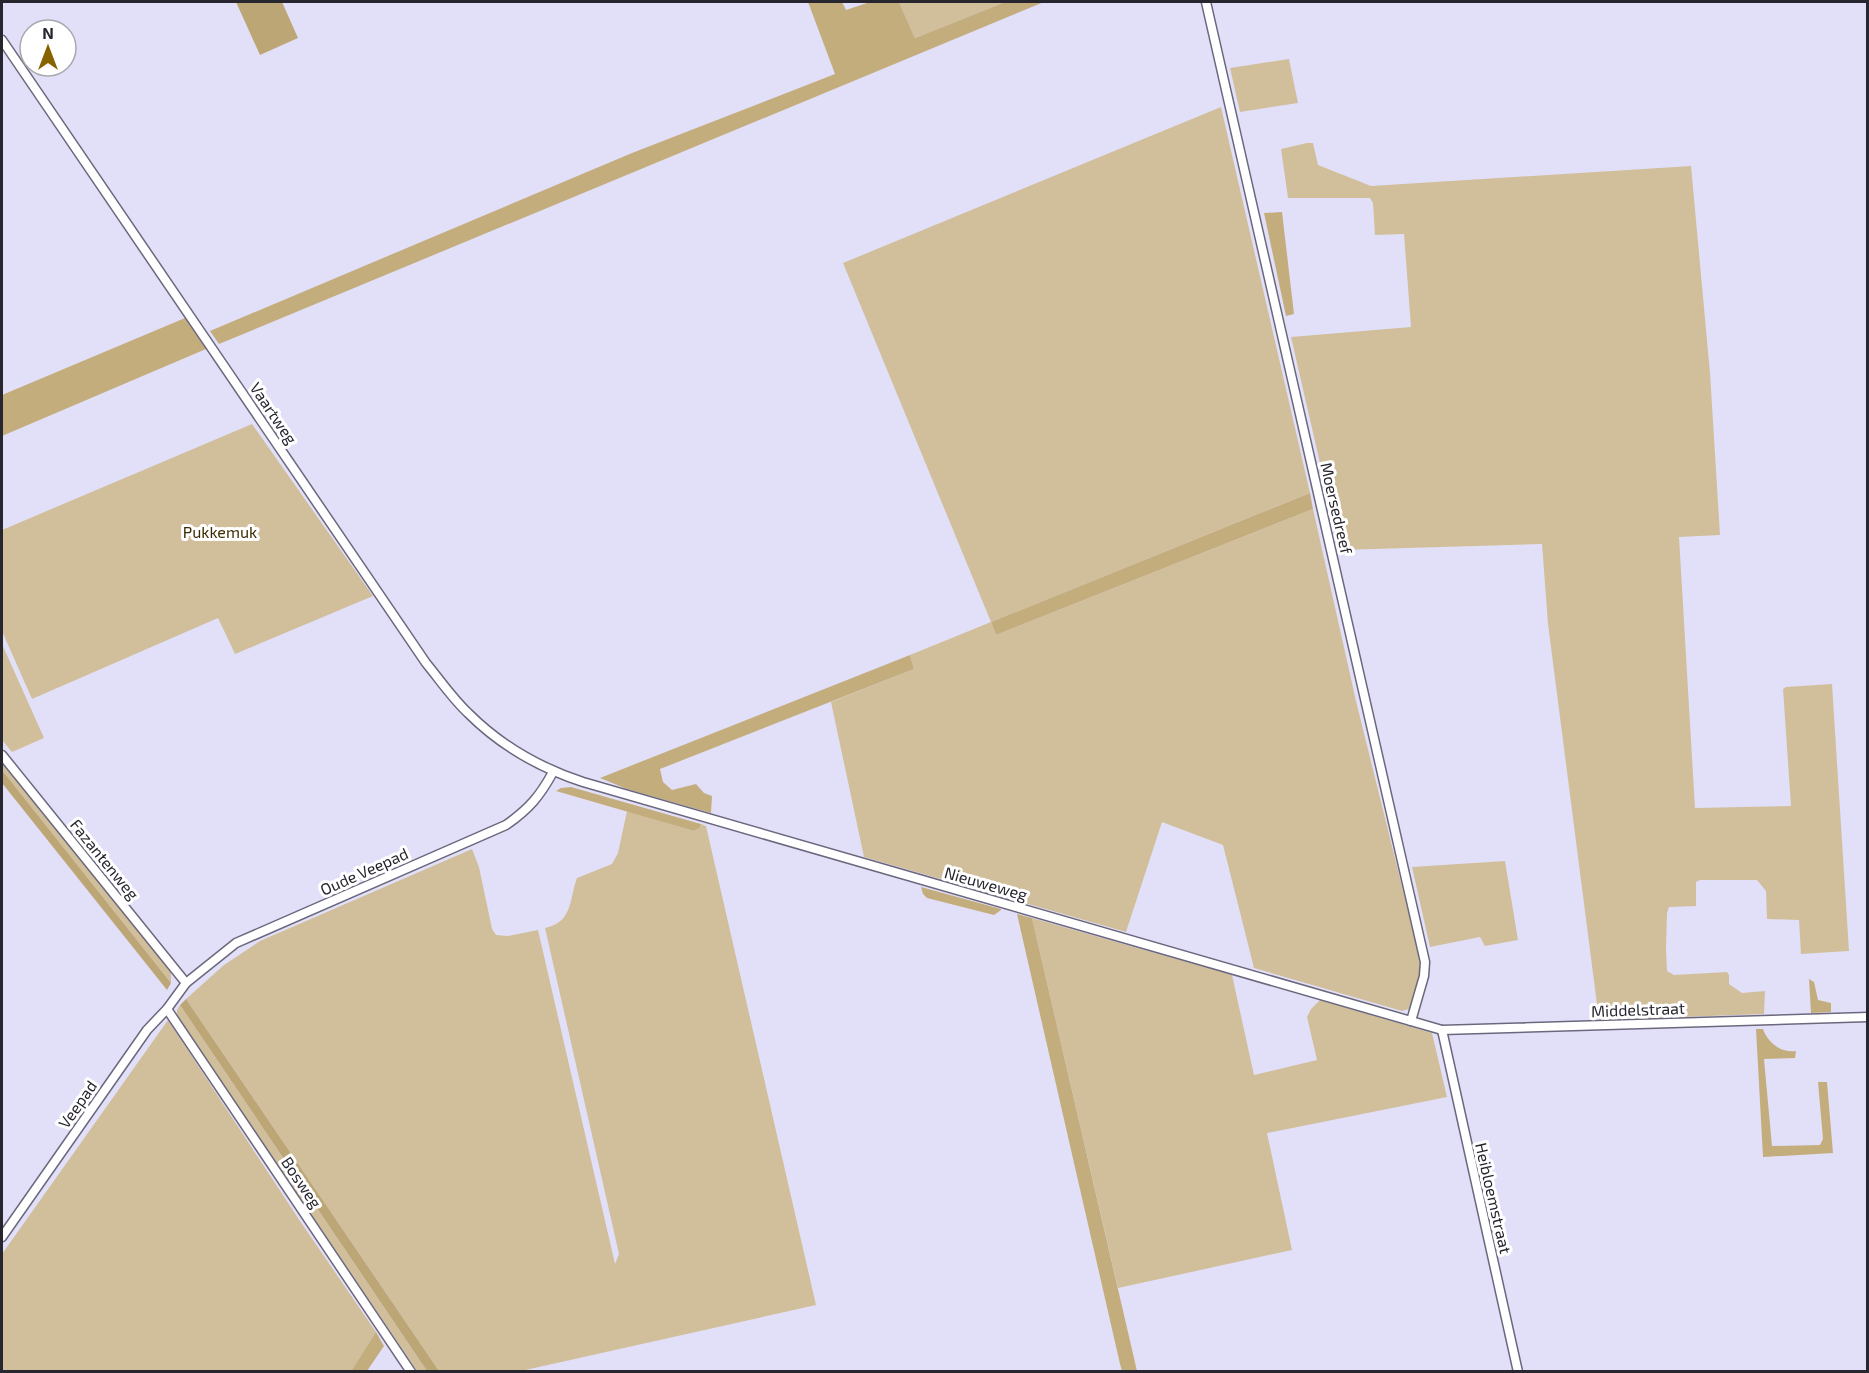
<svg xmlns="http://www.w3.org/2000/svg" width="1869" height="1373" font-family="'Exo 2',sans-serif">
	<rect width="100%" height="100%" fill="#e2e0f9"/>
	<g fill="#d1bf9b">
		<polygon points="899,2 1005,2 915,38"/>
		<polygon points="1289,59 1298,103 1240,112 1230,68"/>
		<path d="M1221 107 1310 493 991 622 996 635 1313 509 1356 701 1421 963C1421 978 1415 995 1409 1009L1402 1011 1254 968 1223 845 1162 822 1126 932 864 857 831 702 914 669 910 655 991 622 843 263Z"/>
		<polygon points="1307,143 1313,143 1318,165 1371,186 1691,166 1710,373 1720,535 1679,537 1695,808 1791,806 1783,689 1786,687 1832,684 1849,951 1801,954 1799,920 1767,919 1766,891 1757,880 1700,880 1696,882 1696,906 1669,907 1667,913 1666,949 1667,971 1674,975 1727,972 1729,975 1729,984 1742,993 1765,991 1764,1014 1599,1020 1548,624 1542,544 1340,550 1291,337 1411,327 1404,234 1375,235 1373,203 1370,198 1288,198 1281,149"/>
		<polygon points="252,424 373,596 235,654 218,618 32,699 2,631 2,530"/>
		<polygon points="2,644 44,738 12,752 2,740"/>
		<polygon points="2,762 171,970 171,983 2,770"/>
		<path d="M627 811 694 831 700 828 701 824 706 826 816 1305 521 1371H439L186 999 224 965 260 941 472 849 479 867 492 929 496 935 508 936 538 930 615 1264 619 1254 545 928C573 922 569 900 577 878L612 864 618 853Z"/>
		<polygon points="1505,861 1518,940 1485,946 1480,937 1430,947 1412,867"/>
		<polygon points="1032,918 1232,975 1254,1075 1317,1060 1307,1017 1311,1009 1320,1000 1432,1033 1447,1097 1267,1133 1292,1250 1118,1288"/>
		<polygon points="180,1005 427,1371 417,1371 177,1015 177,1010"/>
		<polygon points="168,1020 300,1221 376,1332 351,1371 2,1372 2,1254"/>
	</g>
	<g fill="#c4ad7d">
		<polygon points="808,2 842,2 846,10 870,2 899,2 915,38 1005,2 1044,2 219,344 210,331 632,153 835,74"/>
		<polygon points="1282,212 1294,314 1286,316 1264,213"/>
		<polygon points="185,318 206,349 2,436 2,395"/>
		<polygon points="1310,493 1313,509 996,635 991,622"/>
		<polygon points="910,655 914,669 660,769 663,782 672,790 696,784 704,793 712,796 711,813 627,789 600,778"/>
		<polygon points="571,787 701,824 700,828 694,831 556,791 561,788"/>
		<polygon points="921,887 1001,909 1001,910 994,915 927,898 923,894"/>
		<polygon points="1017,914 1032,918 1137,1371 1122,1371 1120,1364"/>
		<polygon points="1809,979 1814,982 1818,1000 1831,1003 1831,1012 1811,1013"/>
		<path d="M1756 1029H1763C1768 1043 1781 1053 1796 1051L1795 1058 1764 1059 1772 1146 1820 1145 1823 1139 1818 1082H1827L1833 1153 1763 1157Z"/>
		<polygon points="376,1332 384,1346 367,1371 351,1371"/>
	</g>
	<g fill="#bda676">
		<polygon points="236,2 282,2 298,38 260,55"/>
		<polygon points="2,770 171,983 167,990 2,783"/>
		<polygon points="186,999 439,1371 427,1371 180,1005"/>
	</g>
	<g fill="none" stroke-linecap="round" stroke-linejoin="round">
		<g stroke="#6b687e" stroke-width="11">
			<g id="minor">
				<polyline points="1206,2 1425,962 1424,976 1411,1021"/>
				<path d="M2 40 426 663C440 680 452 698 468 713 500 745 540 768 583 782L1442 1030 1868 1017"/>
				<polyline points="2,755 186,983"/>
				<polyline points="167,1009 411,1372"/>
				<polyline points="1442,1030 1518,1372"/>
				<path d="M2 1237 147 1030 167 1009 186 983 236 943 506 825C529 809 540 796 553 772"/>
			</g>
		</g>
		<use href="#minor" stroke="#fff" stroke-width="8"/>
	</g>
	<g text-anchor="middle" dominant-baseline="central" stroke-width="6" stroke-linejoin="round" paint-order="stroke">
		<g font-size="16" fill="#27262f" stroke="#fff">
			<text transform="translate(274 413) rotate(56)">Vaartweg</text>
			<text transform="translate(1337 508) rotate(77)">Moersedreef</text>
			<text transform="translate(105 859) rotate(51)">Fazantenweg</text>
			<text transform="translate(364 871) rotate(-24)">Oude Veepad</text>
			<text transform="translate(986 883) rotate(16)">Nieuweweg</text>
			<text transform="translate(1638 1009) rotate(-2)">Middelstraat</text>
			<text transform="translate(77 1104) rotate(-55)">Veepad</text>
			<text transform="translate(302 1182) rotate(56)">Bosweg</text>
			<text transform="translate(1494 1198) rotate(77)">Heibloemstraat</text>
		</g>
		<g font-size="16" fill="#3d2c03" stroke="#fff">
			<text x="220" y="531">Pukkemuk</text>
		</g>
	</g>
	<rect width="1869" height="1373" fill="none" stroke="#27262f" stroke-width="6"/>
	<g transform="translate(48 48)"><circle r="28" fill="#ffffff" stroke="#a9a8ac" stroke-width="1.5"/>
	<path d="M0-4.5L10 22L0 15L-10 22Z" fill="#876300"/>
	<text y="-9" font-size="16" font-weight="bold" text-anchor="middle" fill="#27262f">N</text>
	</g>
</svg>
